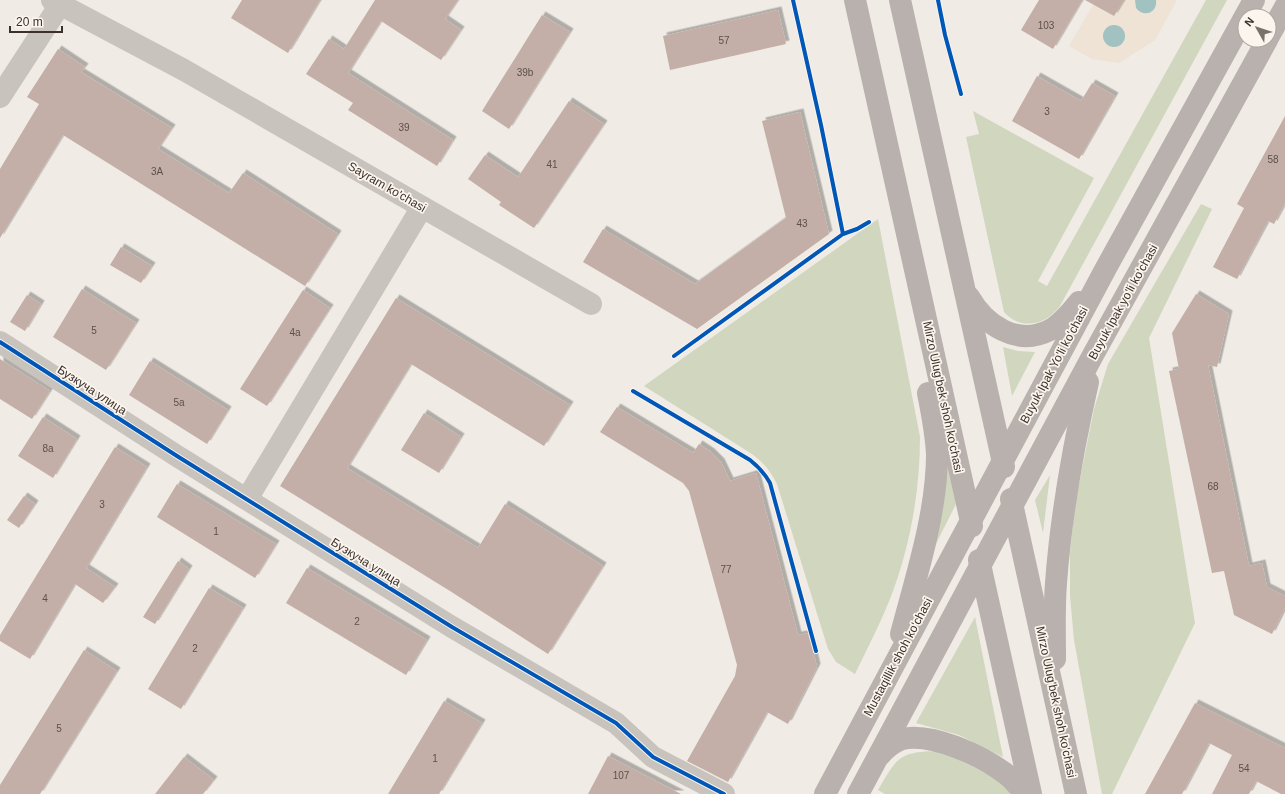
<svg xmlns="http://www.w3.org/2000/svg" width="1285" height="794" font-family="Helvetica,sans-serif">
	<defs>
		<filter id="shadow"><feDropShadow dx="3.5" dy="-3.5" stdDeviation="0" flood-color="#0004"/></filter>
	</defs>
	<rect width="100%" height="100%" fill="#f0ebe5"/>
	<g fill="#d1d6bf">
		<path d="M1206 0H1227L1060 306C1046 325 1021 331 1004 312L966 137 979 134 973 111 1094 178 1038 281 1047 286Z"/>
		<polygon points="1201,204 1212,209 1149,338 1195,623 1112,794 1102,794 1074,640 1070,596 1070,553 1075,504 1094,409 1108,364"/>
		<path d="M878 219 920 437C920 491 910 548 890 599 880 624 867 649 855 674L836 662 828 649 777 484C770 470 764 463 752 454L644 386Z"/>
		<polygon points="1003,347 1018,351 1035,352 1012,396"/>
		<polygon points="942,431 956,504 933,550"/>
		<polygon points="1050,475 1043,533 1035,500"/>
		<polygon points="975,617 1003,757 959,735 916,723"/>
		<path d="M937 751C958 759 999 777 1014 794H885L878 790C897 758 898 752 937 751Z"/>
	</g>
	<polygon fill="#eee3d5" points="1096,0 1177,0 1155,40 1119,63 1092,59 1069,46"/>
	<g fill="#a1c2c1">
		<path d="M1135 0H1156C1158 13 1143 18 1136 8Z"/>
		<circle cx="1114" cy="36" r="11"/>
	</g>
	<g fill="#c3afa7" filter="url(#shadow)">
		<polygon points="242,0 320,0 288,53 231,18"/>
		<polygon points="375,0 458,0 445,19 461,30 441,60 381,21 348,73 453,140 437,166 348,110 353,103 306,74 329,39 344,49"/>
		<polygon points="1039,0 1082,0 1053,49 1021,30"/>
		<polygon points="1085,0 1124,0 1114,16"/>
		<polygon points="778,10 786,44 670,70 663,36"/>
		<polygon points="542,15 570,32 509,129 482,111"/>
		<polygon points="58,49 85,67 81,72 172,128 158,149 229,193 243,173 338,234 305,286 63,135 0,238 0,169 39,104 27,97"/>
		<polygon points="1037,76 1081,101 1092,83 1115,96 1079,159 1012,121"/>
		<polygon points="569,101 604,124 534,228 499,205 501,202 468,179 485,155 518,177"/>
		<polygon points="800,112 829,234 697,329 583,262 603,229 695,284 786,218 762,121"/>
		<polygon points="1285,116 1285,203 1274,224 1268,221 1237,279 1213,267 1244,208 1237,204"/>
		<polygon points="121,247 152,266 141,283 110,265"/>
		<polygon points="82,289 136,323 106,370 53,337"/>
		<polygon points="303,290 330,308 267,406 240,389"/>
		<polygon points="1196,294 1229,314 1217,367 1208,365 1249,566 1262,563 1267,587 1285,596 1285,608 1272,634 1234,615 1224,571 1212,573 1169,371 1179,369 1172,333"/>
		<polygon points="27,295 41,304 25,331 10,322"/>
		<polygon points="396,298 570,405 544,446 411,364 347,468 478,548 505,504 603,566 548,654 450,591 280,486"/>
		<polygon points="0,359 50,391 32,419 0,399"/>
		<polygon points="150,361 228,410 207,444 129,395"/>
		<polygon points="617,407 693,453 699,444 711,452 721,462 730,481 756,473 798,635 809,633 817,667 788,724 767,712 728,782 687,761 735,676 737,665 689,491 683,483 600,432"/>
		<polygon points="424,413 461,437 439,473 401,450"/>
		<polygon points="43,417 77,439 53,478 18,456"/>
		<polygon points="115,447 147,467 86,568 115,587 103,603 75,584 30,659 0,641 0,635"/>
		<polygon points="177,484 276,544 255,578 157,517"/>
		<polygon points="24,496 35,504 19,528 7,520"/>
		<polygon points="178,561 189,569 155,624 143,617"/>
		<polygon points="307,568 427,640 406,675 286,603"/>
		<polygon points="209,588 243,608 181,709 148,689"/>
		<polygon points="84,650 117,671 40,794 0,794 0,785"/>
		<polygon points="444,701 482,723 439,794 388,794"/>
		<polygon points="1195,703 1285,748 1285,794 1281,794 1256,781 1249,794 1212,794 1232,755 1209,743 1182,794 1145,794"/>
		<polygon points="608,756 681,794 588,794"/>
		<polygon points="184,757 214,780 203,794 155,794"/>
	</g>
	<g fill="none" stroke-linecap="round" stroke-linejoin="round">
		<g stroke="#c9c3be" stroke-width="22">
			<polyline points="52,0 184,70 591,304"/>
			<polyline points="0,97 63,0"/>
			<polyline points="0,342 177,456 452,627 616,723 653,757 724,794"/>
			<polyline points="247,499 422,207"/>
		</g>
		<g stroke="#b8b1ad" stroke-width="22">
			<polyline points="855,0 972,526"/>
			<polyline points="900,0 1004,467"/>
			<polyline points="1269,36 1285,7"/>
			<path d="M969 297C985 325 1017 347 1050 330 1061 324 1071 312 1079 302"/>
			<polyline points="1011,499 1076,794"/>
			<polyline points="979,560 1031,794"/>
			<path d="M901 634C916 577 937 513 937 454 936 434 932 413 928 393"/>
			<path d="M1055 659C1055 633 1054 608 1056 583 1061 515 1073 448 1088 382"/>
			<path d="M880 755C886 748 893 742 902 739 932 732 982 756 1006 774 1013 779 1019 787 1025 794"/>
			<polyline points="825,794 1106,268 1254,0"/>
			<polyline points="858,794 1093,355 1267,40"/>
		</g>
		<g stroke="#fbf5ee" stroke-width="6">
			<g id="cycleway">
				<polyline points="793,0 821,125 843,234"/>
				<polyline points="938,0 945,35 961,94"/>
				<polyline points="0,342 177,456 452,627 616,723 653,757 724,794"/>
				<polyline points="674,356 843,234 857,229 869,222"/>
				<path d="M633 391 750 460C759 467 765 474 770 483L816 651"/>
			</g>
		</g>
		<use href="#cycleway" stroke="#0057b8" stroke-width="4"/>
	</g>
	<g text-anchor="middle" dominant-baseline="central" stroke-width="3.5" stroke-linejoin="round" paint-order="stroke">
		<g font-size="10" fill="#5d504a">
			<text x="1046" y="25">103</text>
			<text x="724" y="40">57</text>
			<text x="525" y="72">39b</text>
			<text x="1047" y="111">3</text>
			<text x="404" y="127">39</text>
			<text x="1273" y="159">58</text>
			<text x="552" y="164">41</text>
			<text x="157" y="171">3A</text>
			<text x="802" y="223">43</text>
			<text x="94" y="330">5</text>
			<text x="295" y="332">4а</text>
			<text x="179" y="402">5а</text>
			<text x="48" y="448">8а</text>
			<text x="1213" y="486">68</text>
			<text x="102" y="504">3</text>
			<text x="216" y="531">1</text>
			<text x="726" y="569">77</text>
			<text x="45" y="598">4</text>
			<text x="357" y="621">2</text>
			<text x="195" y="648">2</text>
			<text x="59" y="728">5</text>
			<text x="435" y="758">1</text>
			<text x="1244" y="768">54</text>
			<text x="621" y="775">107</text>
		</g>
		<g font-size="12" fill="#3b302b" stroke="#fbf5ee">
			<text transform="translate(387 187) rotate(30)">Sayram ko'chasi</text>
			<text transform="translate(1123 302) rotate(-61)">Buyuk Ipak yo'li ko'chasi</text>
			<text transform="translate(1054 365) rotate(-62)">Buyuk Ipak Yo'li ko'chasi</text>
			<text transform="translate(92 390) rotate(33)">Бузкуча улица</text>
			<text transform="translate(943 397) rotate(78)">Mirzo Ulug'bek shoh ko'chasi</text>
			<text transform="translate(366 562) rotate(32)">Бузкуча улица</text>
			<text transform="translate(898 657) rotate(-62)">Mustaqillik shoh ko'chasi</text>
			<text transform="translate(1056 702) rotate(78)">Mirzo Ulug'bek shoh ko'chasi</text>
		</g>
	</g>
	<g transform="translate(1257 28) rotate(309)"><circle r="19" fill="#fbf5ee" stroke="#aea6a0"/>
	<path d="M0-3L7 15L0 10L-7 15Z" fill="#7a716c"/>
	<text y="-6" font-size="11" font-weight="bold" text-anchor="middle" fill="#3b302b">N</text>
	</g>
	<path d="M10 26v6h52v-6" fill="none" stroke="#3b302b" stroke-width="2"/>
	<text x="16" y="26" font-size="12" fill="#3b302b" stroke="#fbf5ee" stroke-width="3" paint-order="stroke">20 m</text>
</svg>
